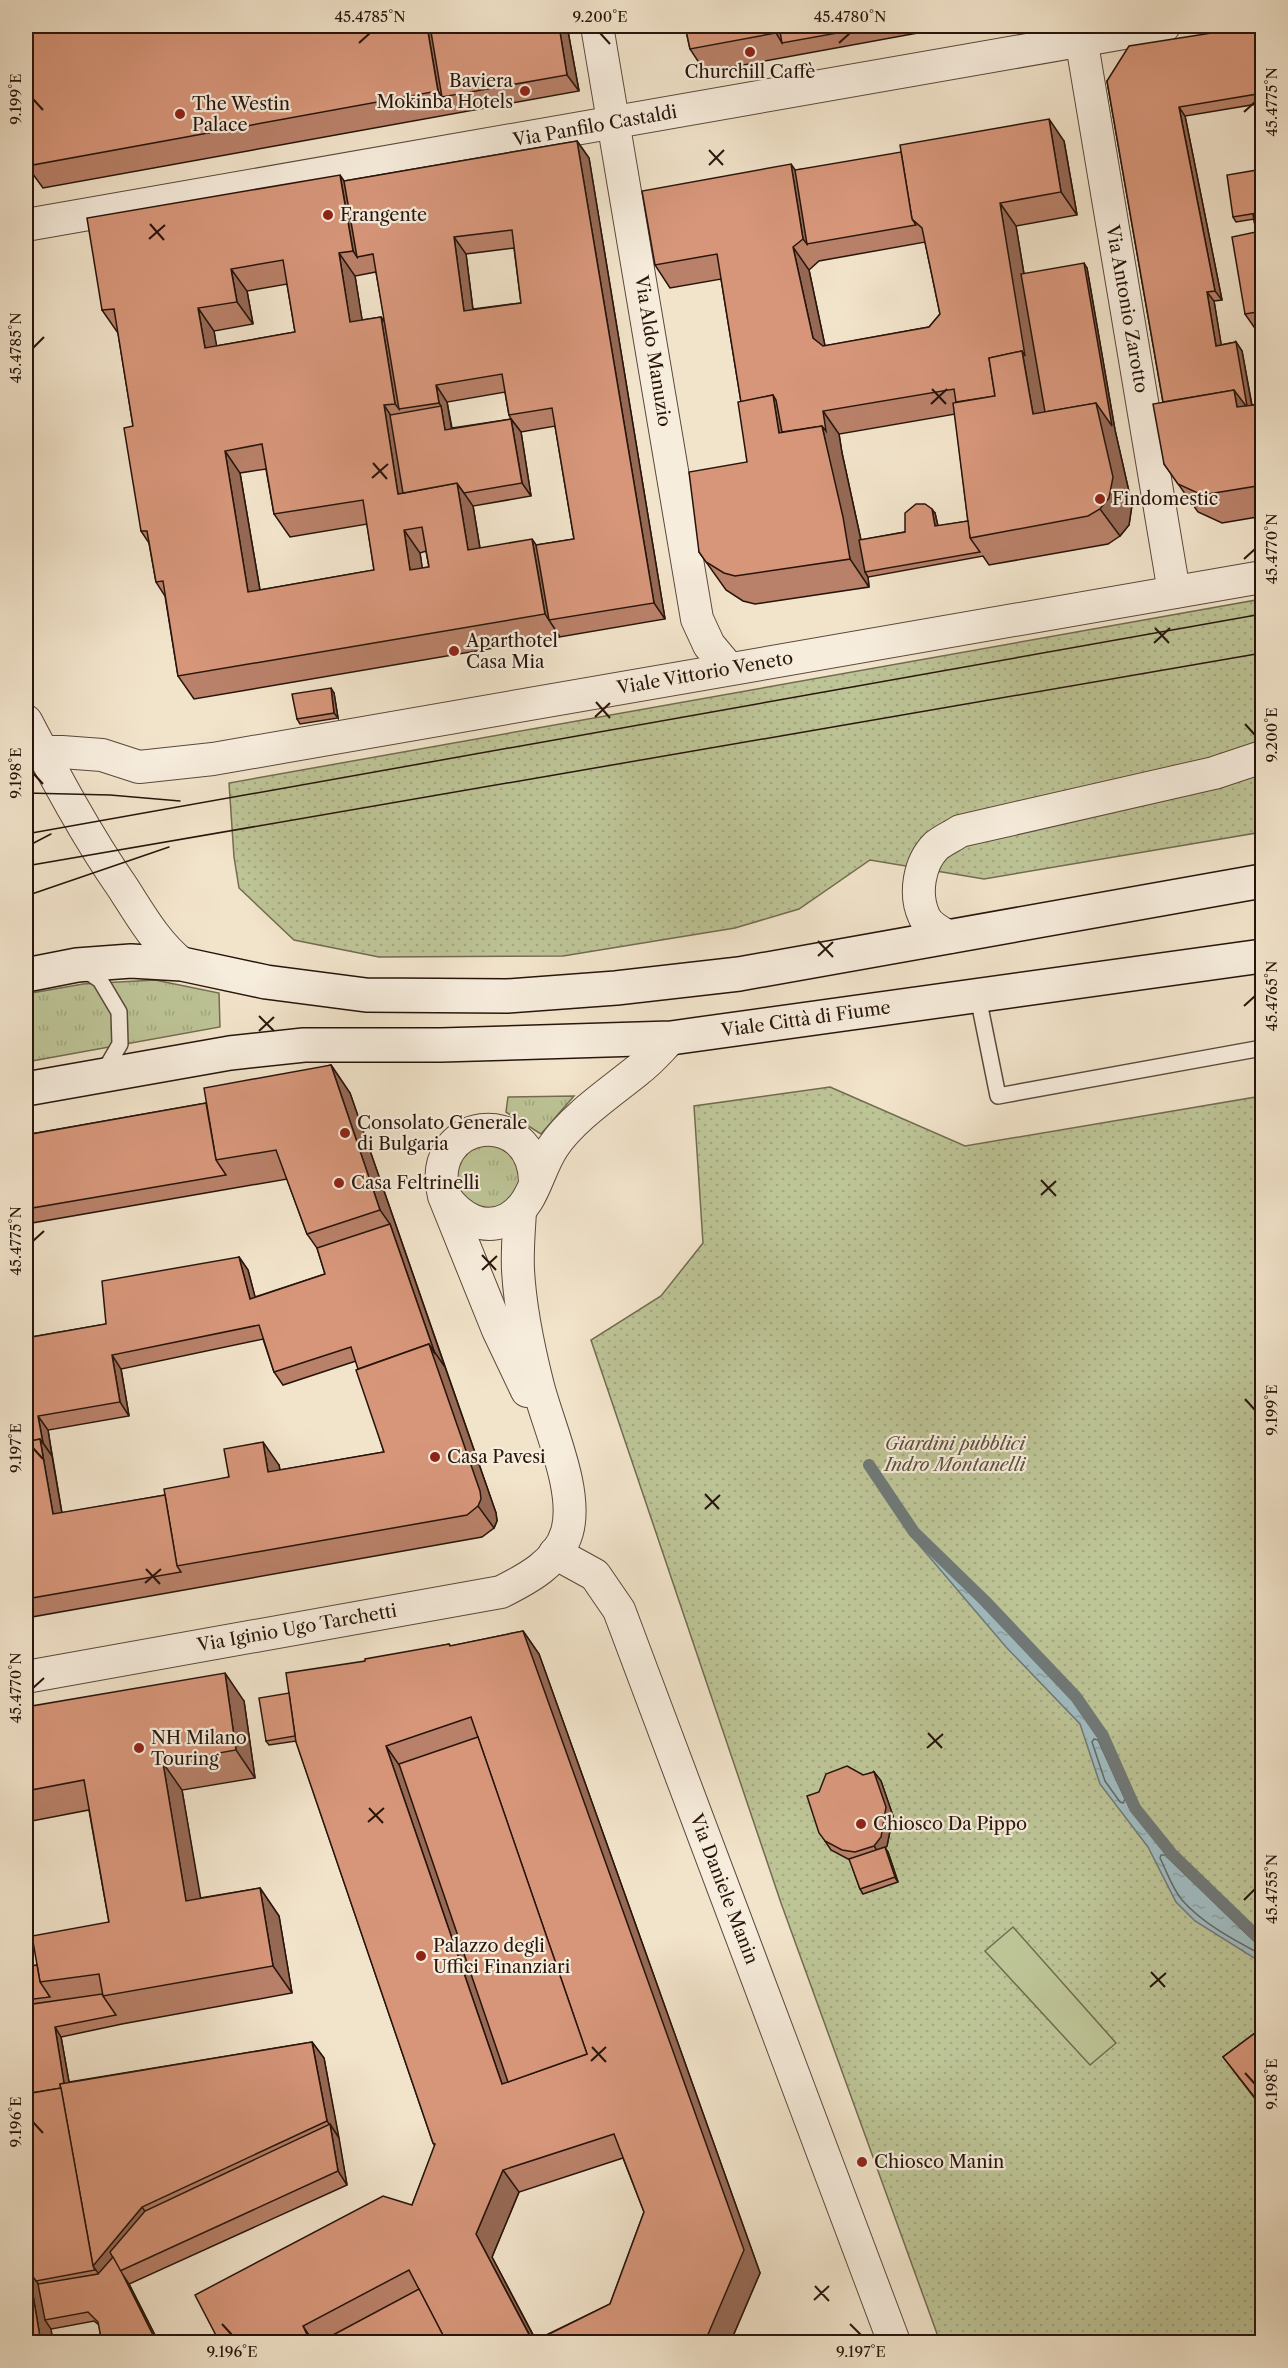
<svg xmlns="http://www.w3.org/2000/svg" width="1288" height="2368" font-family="'Libre Caslon Text',serif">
	<defs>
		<pattern id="grass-tufts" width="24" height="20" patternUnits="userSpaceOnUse" patternTransform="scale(1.5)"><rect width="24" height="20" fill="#bdc496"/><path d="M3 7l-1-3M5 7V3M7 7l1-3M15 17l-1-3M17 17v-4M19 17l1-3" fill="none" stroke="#a2a880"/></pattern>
		<pattern id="park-dots" width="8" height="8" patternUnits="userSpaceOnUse" patternTransform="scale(1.5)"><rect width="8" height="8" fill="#bdc496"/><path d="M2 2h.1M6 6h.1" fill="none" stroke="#a2a880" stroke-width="1.8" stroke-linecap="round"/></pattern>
		<pattern id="water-ripples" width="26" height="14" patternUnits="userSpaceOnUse" patternTransform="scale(1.5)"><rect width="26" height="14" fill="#a0bcc1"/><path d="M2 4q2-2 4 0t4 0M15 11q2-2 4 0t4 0" fill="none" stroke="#8aa1a4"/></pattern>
	</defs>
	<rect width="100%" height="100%" fill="#f2e4cb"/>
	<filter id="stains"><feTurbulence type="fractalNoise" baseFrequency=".00333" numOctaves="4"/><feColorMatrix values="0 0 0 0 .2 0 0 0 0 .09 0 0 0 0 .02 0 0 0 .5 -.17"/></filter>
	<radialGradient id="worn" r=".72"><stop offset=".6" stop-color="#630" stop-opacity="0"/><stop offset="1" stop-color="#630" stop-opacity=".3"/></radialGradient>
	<g fill="url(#grass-tufts)" stroke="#726c50" stroke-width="1.5">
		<polygon points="155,980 219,993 220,1027 26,1062 26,994 83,984"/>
		<polygon points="574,1096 541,1134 506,1112 508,1097"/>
		<circle cx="488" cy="1176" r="32"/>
	</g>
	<g fill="url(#park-dots)" stroke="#726c50" stroke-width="1.5">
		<polygon points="1262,599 1262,832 984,879 870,860 799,909 735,928 563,956 379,957 294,940 239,888 234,857 229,783"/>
		<polygon points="830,1087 965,1146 1262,1096 1262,2342 940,2342 781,1903 591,1340 661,1296 703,1243 694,1106"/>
	</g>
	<polygon fill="#bdc496" stroke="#726c50" stroke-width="1.5" points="1013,1927 1116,2043 1090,2065 985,1951"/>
	<polygon fill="url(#water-ripples)" stroke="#707978" stroke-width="1.5" points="869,1465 914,1532 985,1601 1076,1697 1103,1736 1135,1808 1172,1854 1262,1941 1262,1963 1195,1921 1176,1902 1148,1847 1100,1784 1080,1724 1006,1647 909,1533 868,1470"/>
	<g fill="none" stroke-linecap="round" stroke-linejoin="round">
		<g stroke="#646866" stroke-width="1.5">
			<polygon points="1094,1739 1098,1740 1125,1799 1123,1803 1120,1802 1105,1781 1092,1742"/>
			<path d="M1262 1945 1256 1943 1165 1855H1161L1160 1858C1167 1872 1172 1888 1182 1900 1203 1924 1234 1940 1262 1955"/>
		</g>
		<polyline stroke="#707978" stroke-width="12" points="869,1465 914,1532 985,1601 1076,1697 1103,1736 1135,1808 1172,1854 1262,1941"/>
		<g stroke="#5a483b" stroke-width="18">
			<g id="service">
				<polyline points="82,968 100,980 119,1012 120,1044 102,1075"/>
				<polyline points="978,997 998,1096 1262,1048"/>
			</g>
		</g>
		<g stroke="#5a483b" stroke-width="34">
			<g id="minor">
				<polyline points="597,26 697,619 709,645 729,669"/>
				<polyline points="1079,26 1174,592"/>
				<polyline points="26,225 1164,26"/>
				<path d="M26 721C56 778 86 835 123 888 141 916 156 943 182 964"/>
				<polyline points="26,752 62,752 102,755 139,767 213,759 1262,577"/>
				<path d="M949 937C940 932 928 926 924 916 914 894 919 863 936 846 943 840 953 836 960 831L1214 773 1262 757"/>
				<path d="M445 1197C459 1217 483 1232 508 1219 534 1205 537 1171 553 1147 572 1118 611 1092 638 1070 650 1061 660 1049 671 1038"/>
				<path d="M527 1391 498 1330 444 1196C424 1117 534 1104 535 1182"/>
				<polyline points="555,1553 595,1575 619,1610 894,2342"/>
				<path d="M26 1677 501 1592C527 1579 558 1563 567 1532 579 1490 547 1424 537 1382 528 1346 520 1307 518 1270 517 1250 519 1230 520 1211"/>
			</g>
		</g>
		<g stroke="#27140b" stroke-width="36">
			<g id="secondary">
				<polyline points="26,975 77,965 131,961 182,964 266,982 366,995 507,996 616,988 739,974 1262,881"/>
				<polyline points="26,1089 230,1053 304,1045 441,1045 671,1038 1262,956"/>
			</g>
		</g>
		<use href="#service" stroke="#f7eddd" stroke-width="15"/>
		<use href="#minor" stroke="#f7eddd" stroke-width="32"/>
		<use href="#secondary" stroke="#f7eddd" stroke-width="33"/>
		<g stroke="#27140b" stroke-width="1.5">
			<polyline points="26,793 110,795 180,801"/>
			<polyline points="26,834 1262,614"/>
			<polyline points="26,847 51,834"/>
			<polyline points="26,866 1262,653"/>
			<polyline points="26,896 169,847"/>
		</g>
	</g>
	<g fill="#b98169" stroke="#27140b" stroke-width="1.5" fill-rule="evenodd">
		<polygon points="26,26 567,26 579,91 43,188 27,166"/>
		<polygon points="685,26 956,26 705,72 690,49"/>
		<polygon points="1263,26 1263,103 1185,116 1222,300 1214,301 1221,345 1236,342 1242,351 1252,405 1263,404 1263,516 1222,523 1198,512 1164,464 1163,402 1107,81"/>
		<path d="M577 141 589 158 665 619 194 699 178 676 165 596 156 582 149 543 141 531 133 426 118 333 102 310 344 181ZM514 248 521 303 473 309 466 254ZM376 272 385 322 381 317 362 320 355 276ZM287 284 295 332 216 346 214 331 253 324 247 291ZM505 392 509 415 511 419 452 428 447 402ZM511 419 521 432 555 426 574 539 536 545 480 548 473 506 531 496 521 432ZM266 469 274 514 290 537 367 524 374 570 260 590 240 473ZM426 551 429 567 422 568 420 553Z"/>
		<path d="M1064 141 1077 215 1016 226 1024 274 1087 268 1115 430 1132 505 1129 525 1120 536 1108 544 989 565 983 556 868 577 869 587 755 604 743 601 726 590 699 552 747 462 741 402 721 279 670 288 655 265 795 170ZM925 242 940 314 929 327 825 346 809 270 819 261ZM955 414 968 521 938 526 935 513 905 532 861 540 842 453 839 434Z"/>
		<polygon points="1263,169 1263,336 1261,337 1245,314 1256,232 1254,219 1236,222 1233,217"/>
		<polygon points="334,693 338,718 300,724 297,719"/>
		<path d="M331 1065 350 1093 496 1513 497 1521 494 1528 482 1537 26 1618V1300L32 1337 106 1324 239 1257 248 1270 255 1297 325 1274 317 1248 307 1234 287 1179 26 1224V1135L206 1103ZM263 1339 274 1372 283 1385 356 1361 384 1452 280 1470 279 1465 229 1477 165 1495 62 1513 48 1430 129 1416 121 1369Z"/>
		<path d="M523 1631 539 1654 760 2273 730 2343H220L412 2205 435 2146 433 2143 296 1741 269 1745 266 1741 289 1693 365 1661 449 1644 451 1646ZM623 2158 644 2212 610 2304 536 2340 492 2257 519 2192Z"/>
		<polygon points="244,1701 255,1778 182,1790 200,1898 260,1888 279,1916 292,1993 122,2024 61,2037 69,2082 312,2042 324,2058 347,2185 129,2284 159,2343 102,2343 99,2325 94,2321 51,2329 53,2343 26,2343 29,2076 26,2050 26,1967 37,1965 109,1922 89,1810 27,1822 26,1819 26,1707"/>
		<polygon points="874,1772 881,1781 893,1816 887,1846 885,1848 888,1852 898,1882 863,1894 860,1889 850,1860 831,1850 825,1841 819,1792"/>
		<polygon points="1263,2027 1263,2109 1223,2057"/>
	</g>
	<g fill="#966955" stroke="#27140b" stroke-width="1.5">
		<polygon points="427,26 436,26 442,97 438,91"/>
		<polygon points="559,26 567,26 579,91 567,75"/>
		<polygon points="774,26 786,26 782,43 776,33"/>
		<polygon points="1179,107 1185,116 1222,300 1215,291"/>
		<polygon points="1049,119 1064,141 1077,215 1061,192"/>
		<polygon points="577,141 589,158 665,619 654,603"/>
		<polygon points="791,164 807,187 807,244 803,239"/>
		<polygon points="340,175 356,198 357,257 353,251"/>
		<polygon points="1000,203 1016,226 1051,437 1033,414 1022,351"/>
		<polygon points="454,237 466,254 475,327 464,311"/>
		<polygon points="793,247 809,270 828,360 813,338"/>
		<polygon points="339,253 355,276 366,344 350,322"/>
		<polygon points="1084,263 1087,268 1115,430 1132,505 1129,525 1120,536 1100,509 1096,403"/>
		<polygon points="231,269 247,291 253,324 237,302"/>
		<polygon points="1207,292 1214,301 1223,355 1216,346"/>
		<polygon points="198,308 214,331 221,370 205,348"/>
		<polygon points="381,317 397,339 399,409 395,404"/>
		<polygon points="1236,342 1242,351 1254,418 1237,407 1234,390"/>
		<polygon points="436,385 447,402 454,443 445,430 441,406 439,403"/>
		<polygon points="773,395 792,423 794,436 779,433"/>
		<polygon points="384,405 399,428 411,502 398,494"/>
		<polygon points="823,411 839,434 842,453 862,545 865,572 868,577 869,587 850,559 822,426"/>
		<polygon points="511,419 521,432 531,496 522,483"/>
		<polygon points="225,451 240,473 264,614 248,592"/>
		<polygon points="457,483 473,506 484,573 468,550"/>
		<polygon points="932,509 935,513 939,531 935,526"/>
		<polygon points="404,530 420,553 426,592 410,570"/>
		<polygon points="532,539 548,562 549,620 560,637 545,614"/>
		<polygon points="331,688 334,693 338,718 334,713"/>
		<polygon points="331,1065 350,1093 445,1367 435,1354 390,1224 380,1210"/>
		<polygon points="239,1257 248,1270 259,1312 250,1299"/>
		<polygon points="26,1300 34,1351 26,1339"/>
		<polygon points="429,1344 445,1367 496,1513 497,1521 494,1528 478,1506"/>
		<polygon points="112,1355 121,1369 129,1416 120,1402"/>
		<polygon points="38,1416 48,1430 52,1456 43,1443"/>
		<polygon points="40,1439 52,1456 65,1531 53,1514"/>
		<polygon points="263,1442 279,1465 284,1494 268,1472"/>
		<polygon points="523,1631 539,1654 760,2273 730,2343 708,2343 706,2339"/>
		<polygon points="225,1673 244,1701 255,1778 236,1750"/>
		<polygon points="386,1746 402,1769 516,2102 502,2084"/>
		<polygon points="163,1763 182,1790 206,1929 186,1901"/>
		<polygon points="874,1772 881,1781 893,1816 887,1846 885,1848 888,1852 898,1882 874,1846"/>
		<polygon points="260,1888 279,1916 292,1993 273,1966"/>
		<polygon points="55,2027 61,2037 100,2257 142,2207 154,2224 105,2283 93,2266"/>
		<polygon points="312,2042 324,2058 339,2138 327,2121"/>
		<polygon points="330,2124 339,2138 347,2185 338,2171"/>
		<polygon points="503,2170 519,2192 492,2257 537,2343 534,2343 476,2234"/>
		<polygon points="29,2271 45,2293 45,2320 51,2329 53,2343 41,2343"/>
		<polygon points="123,2275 129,2284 159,2343 157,2343"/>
		<polygon points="303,2326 314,2343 311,2343"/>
	</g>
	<g fill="#d7967a" stroke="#27140b" stroke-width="1.5" fill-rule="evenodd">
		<polygon points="26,26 427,26 438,91 27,166 26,158"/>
		<polygon points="430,26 559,26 567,75 442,97"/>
		<polygon points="685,26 774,26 776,33 690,49"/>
		<polygon points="779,26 876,26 782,43"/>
		<polygon points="1256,26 1263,26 1263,93 1179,107 1215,291 1207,292 1216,346 1236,342 1247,406 1246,406 1234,390 1163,402 1107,81 1129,46"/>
		<polygon points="1049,119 1061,192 1000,203 1025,356 1022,351 989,358 995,396 956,402 954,389 823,411 826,431 822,426 782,432 776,400 773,395 741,402 717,254 655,265 642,191 791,164 803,239 793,247 813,338 823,346 929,327 940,314 922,228 912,219 900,145"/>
		<path d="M577 141 654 603 549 620 536 545 574 539 552 408 509 415 502 374 436 385 439 403 399 409 373 254 357 257 344 181ZM512 230 521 303 464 311 454 237Z"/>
		<polygon points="901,152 912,219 916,225 807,244 795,170"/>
		<polygon points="1263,169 1263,212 1233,217 1227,175"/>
		<path d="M340 175 353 251 339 253 350 322 381 317 395 404 384 405 398 494 457 483 468 550 532 539 545 614 178 676 163 581 156 582 147 531H141L124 428 133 426 114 309 102 310 87 218ZM283 260 295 332 205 348 198 308 237 302 231 269ZM262 444 274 514 363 500 374 570 248 592 225 451ZM422 527 429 567 410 570 404 530Z"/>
		<polygon points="1263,212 1263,311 1245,314 1232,237 1256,232 1253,214"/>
		<polygon points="1084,263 1112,426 1096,403 1045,412 1021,274"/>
		<polygon points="1022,351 1033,414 1096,403 1113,477 1109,498 1100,509 1088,516 970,538 953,403 995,396 989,358"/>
		<polygon points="1234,390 1237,407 1263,404 1263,485 1202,495 1178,484 1164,464 1153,404"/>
		<polygon points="773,395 779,433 822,426 843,517 850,559 735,576 724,573 706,562 699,552 689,472 747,462 738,402"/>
		<polygon points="441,406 445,430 511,419 522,483 464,493 457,483 403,493 390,415"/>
		<polygon points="916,504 925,504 932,509 935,526 968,521 970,538 980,552 865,572 859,540 905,532 905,513"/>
		<polygon points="331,688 334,713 297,719 292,694"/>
		<polygon points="331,1065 380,1210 307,1234 276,1150 216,1160 204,1088"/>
		<polygon points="206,1103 216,1160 226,1175 26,1209 26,1135"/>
		<polygon points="390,1224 435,1354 429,1344 358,1369 351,1347 274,1372 259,1325 112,1355 120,1402 38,1416 43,1443 40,1439 26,1442 26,1338 106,1324 102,1281 239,1257 250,1299 325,1274 317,1248"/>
		<polygon points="429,1344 480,1491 481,1499 478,1506 467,1515 177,1566 164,1489 229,1477 224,1449 263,1442 268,1472 384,1452 356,1370"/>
		<polygon points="40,1439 53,1514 165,1495 177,1566 181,1572 26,1599 26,1442"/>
		<path d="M523 1631 744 2250 706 2339 699 2343H447L409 2270 303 2326 311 2343H220L195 2295 383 2196 412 2205 435 2144 433 2143 296 1742 286 1673 365 1661V1659L449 1644 450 1646ZM471 1717 587 2054 502 2084 386 1746ZM614 2134 644 2212 610 2304 533 2342 476 2234 503 2170Z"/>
		<polygon points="225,1673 236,1750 163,1763 186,1901 260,1888 273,1966 103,1996 99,1974 40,1982 32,1936 109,1922 84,1780 26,1791 26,1707"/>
		<polygon points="289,1693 295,1736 266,1741 259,1698"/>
		<polygon points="478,1737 587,2054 508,2082 399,1764"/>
		<polygon points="847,1766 863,1775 874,1772 886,1807 881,1837 874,1846 855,1852 842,1850 825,1841 819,1833 807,1796 819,1792 826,1774"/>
		<polygon points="885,1847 895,1877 860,1889 849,1859"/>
		<polygon points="37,1965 40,1982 50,1997 26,2000 26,1967"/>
		<polygon points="102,1994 103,1996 116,2015 55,2027 64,2083 60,2084 61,2088 26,2094 26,2076 29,2076 26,2050 26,2005"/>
		<polygon points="1263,2027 1263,2108 1223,2057"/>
		<polygon points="312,2042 327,2121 142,2207 93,2266 60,2084"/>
		<polygon points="61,2088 93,2266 95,2270 36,2281 29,2271 26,2271 26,2094"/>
		<polygon points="330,2124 338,2171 120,2271 110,2252 145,2211"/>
		<polygon points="113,2257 123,2275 157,2343 102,2343 98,2322 88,2312 45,2320 38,2284 98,2274"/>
		<polygon points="26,2271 29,2271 41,2343 26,2343"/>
		<polygon points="419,2289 447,2343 318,2343"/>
	</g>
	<path fill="none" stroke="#27140b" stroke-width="2" d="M600 33 610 44M359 43 370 33M839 43 850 33M33 99 43 110M1244 112 1255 102M709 150 723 165M709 165 724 150M150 224 164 240M149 239 165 225M33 348 44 337M932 389 946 404M931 404 947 389M373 463 387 479M372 478 388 464M1244 559 1255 549M1155 628 1169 643M1154 643 1170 628M596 702 610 718M595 717 610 703M1245 724 1255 735M33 773 43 784M818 941 833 957M818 956 833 942M1244 1006 1255 996M259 1016 274 1031M259 1031 274 1017M1041 1180 1056 1196M1041 1195 1056 1181M33 1241 44 1231M482 1255 496 1270M482 1270 497 1256M1245 1399 1255 1410M33 1448 43 1459M705 1494 719 1509M705 1509 720 1495M146 1569 160 1584M145 1583 161 1569M33 1688 44 1678M928 1733 942 1748M927 1748 943 1734M369 1808 383 1823M368 1822 384 1808M1244 1900 1255 1889M1151 1972 1165 1987M1150 1987 1166 1973M592 2047 606 2062M591 2061 606 2047M1245 2073 1255 2084M33 2122 43 2133M815 2286 829 2301M814 2300 829 2286M222 2324 232 2335M850 2324 861 2335"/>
	<g fill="#8f2418" stroke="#f7eddd" stroke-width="2">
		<circle cx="750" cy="52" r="6"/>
		<circle cx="525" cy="91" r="6"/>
		<circle cx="180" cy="114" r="6"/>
		<circle cx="328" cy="215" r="6"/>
		<circle cx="1100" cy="499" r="6"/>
		<circle cx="454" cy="651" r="6"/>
		<circle cx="345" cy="1133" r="6"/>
		<circle cx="339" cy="1183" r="6"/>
		<circle cx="435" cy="1457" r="6"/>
		<circle cx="139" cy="1748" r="6"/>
		<circle cx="861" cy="1824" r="6"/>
		<circle cx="421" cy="1956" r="6"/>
		<circle cx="862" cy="2162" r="6"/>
	</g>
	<g text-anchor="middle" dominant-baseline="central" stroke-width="4.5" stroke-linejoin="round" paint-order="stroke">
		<g font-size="18" fill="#27140b" stroke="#f7eddd" text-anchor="start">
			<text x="750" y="72" text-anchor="middle">Churchill Caffè</text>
			<text x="513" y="81" text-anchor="end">Baviera<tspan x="513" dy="21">Mokinba Hotels</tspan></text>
			<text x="192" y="104">The Westin<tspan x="192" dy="21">Palace</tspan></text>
			<text x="340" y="215">Frangente</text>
			<text x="1112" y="499">Findomestic</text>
			<text x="466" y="641">Aparthotel<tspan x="466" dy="21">Casa Mia</tspan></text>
			<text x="357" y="1123">Consolato Generale<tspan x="357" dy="21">di Bulgaria</tspan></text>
			<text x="351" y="1183">Casa Feltrinelli</text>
			<text x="447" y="1457">Casa Pavesi</text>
			<text x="151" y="1738">NH Milano<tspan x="151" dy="21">Touring</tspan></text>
			<text x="873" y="1824">Chiosco Da Pippo</text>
			<text x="433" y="1946">Palazzo degli<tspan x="433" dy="21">Uffici Finanziari</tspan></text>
			<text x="874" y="2162">Chiosco Manin</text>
		</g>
		<g font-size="18" fill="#27140b" stroke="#f7eddd">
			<text transform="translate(595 126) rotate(-10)">Via Panfilo Castaldi</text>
			<text transform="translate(1127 309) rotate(80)">Via Antonio Zarotto</text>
			<text transform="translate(653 351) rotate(81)">Via Aldo Manuzio</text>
			<text transform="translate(705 673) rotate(-10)">Viale Vittorio Veneto</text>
			<text transform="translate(806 1019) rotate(-8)">Viale Città di Fiume</text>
			<text transform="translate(297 1628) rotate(-10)">Via Iginio Ugo Tarchetti</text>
			<text transform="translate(724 1889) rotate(69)">Via Daniele Manin</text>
		</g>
		<g font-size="18" font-style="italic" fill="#5c523c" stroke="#f7eddd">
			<text x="955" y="1444">Giardini pubblici<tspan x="955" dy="21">Indro Montanelli</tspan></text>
		</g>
	</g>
	<rect width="1288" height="2368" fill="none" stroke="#f2e4cb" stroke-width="66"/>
	<rect x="33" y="33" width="1222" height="2302" fill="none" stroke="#27140b" stroke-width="2"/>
	<g font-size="15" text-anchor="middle" fill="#27140b">
		<text x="370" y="22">45.4785°N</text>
		<text x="600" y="22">9.200°E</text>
		<text x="850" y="22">45.4780°N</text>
		<text transform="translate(16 99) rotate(-90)" y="5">9.199°E</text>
		<text transform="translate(1272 102) rotate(-90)" y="5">45.4775°N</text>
		<text transform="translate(16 348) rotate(-90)" y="5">45.4785°N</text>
		<text transform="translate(1272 549) rotate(-90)" y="5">45.4770°N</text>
		<text transform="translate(1272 735) rotate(-90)" y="5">9.200°E</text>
		<text transform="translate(16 773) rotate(-90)" y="5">9.198°E</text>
		<text transform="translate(1272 996) rotate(-90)" y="5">45.4765°N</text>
		<text transform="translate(16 1241) rotate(-90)" y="5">45.4775°N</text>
		<text transform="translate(1272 1410) rotate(-90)" y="5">9.199°E</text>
		<text transform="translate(16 1448) rotate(-90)" y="5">9.197°E</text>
		<text transform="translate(16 1688) rotate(-90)" y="5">45.4770°N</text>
		<text transform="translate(1272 1889) rotate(-90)" y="5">45.4755°N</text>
		<text transform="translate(1272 2084) rotate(-90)" y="5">9.198°E</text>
		<text transform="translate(16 2122) rotate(-90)" y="5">9.196°E</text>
		<text x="232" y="2357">9.196°E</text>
		<text x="861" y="2357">9.197°E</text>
	</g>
	<rect width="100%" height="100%" filter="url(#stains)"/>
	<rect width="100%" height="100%" fill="url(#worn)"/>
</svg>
